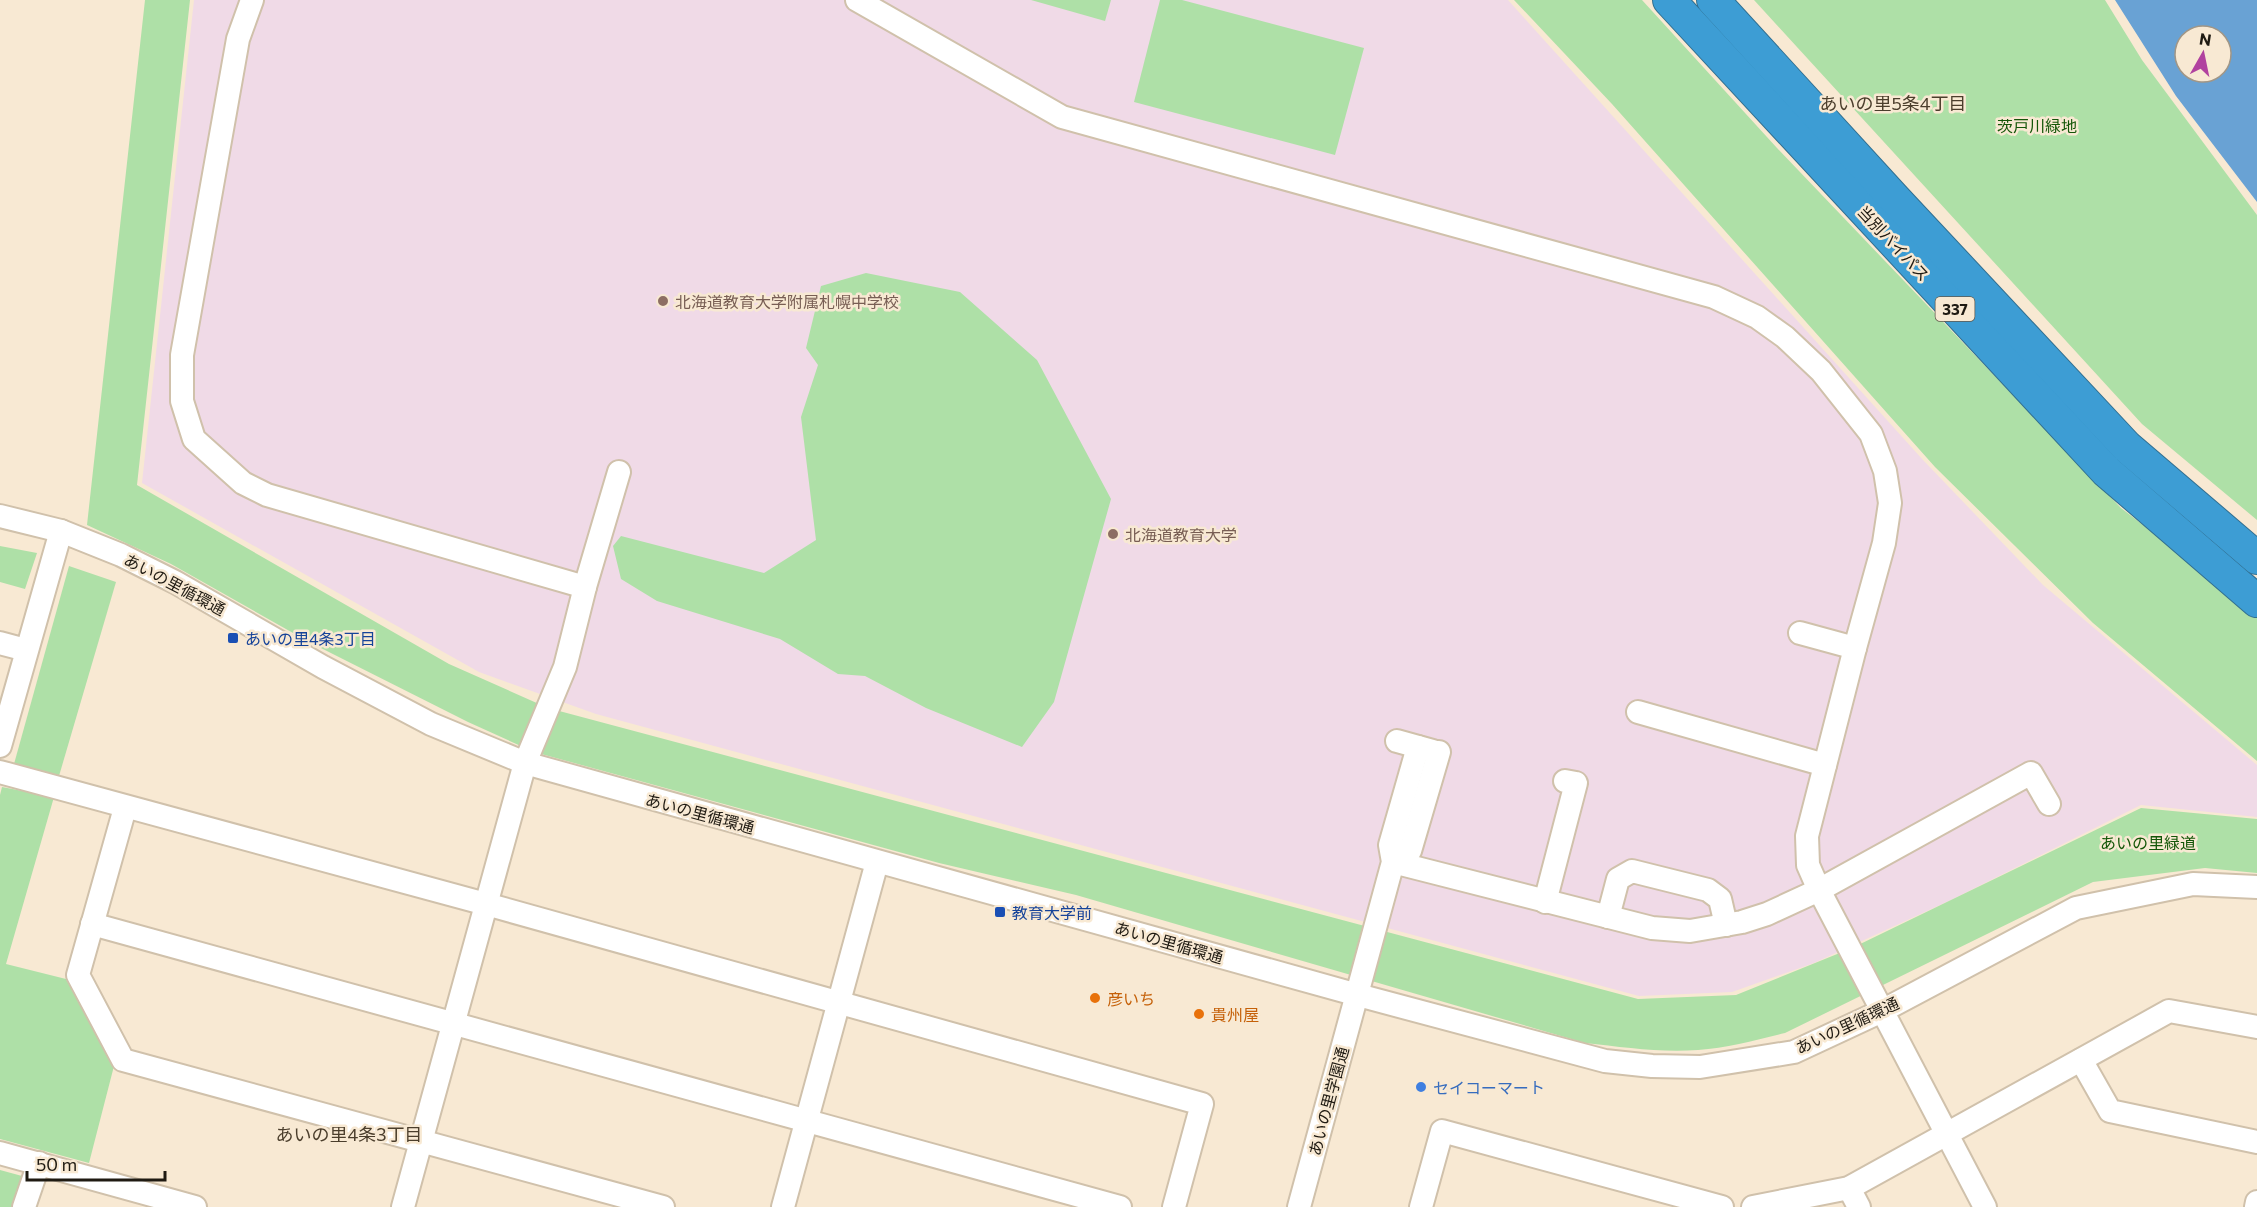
<svg xmlns="http://www.w3.org/2000/svg" width="2257" height="1207" font-family="Commissioner,'Noto Sans JP',sans-serif">
	<rect width="100%" height="100%" fill="#f8e9d3"/>
	<polygon fill="#f0dae7" points="194,0 1508,0 1923,460 2043,585 2257,765 2257,817 2141,805 1951,900 1814,963 1732,992 1639,996 596,714 479,672 142,483"/>
	<g fill="#aee0a7">
		<path d="M145 0H190L137 485 449 664 548 708 1638 999 1736 995 1852 948 2141 808 2257 819V873L2205 868 2093 882 1785 1033C1756 1040 1727 1048 1698 1050 1660 1053 1623 1047 1585 1043L1076 895 939 863 534 752 468 722 309 642 171 564 87 525Z"/>
		<polygon points="1031,0 1111,0 1105,21"/>
		<polygon points="1160,0 1182,0 1364,48 1335,155 1134,102"/>
		<polygon points="1514,0 1642,0 1777,148 2121,508 2257,613 2257,761 2093,623 1935,467 1612,104"/>
		<polygon points="1754,0 2105,0 2142,60 2257,215 2257,520 2142,424"/>
		<polygon points="866,273 960,292 1037,360 1111,499 1054,702 1022,747 926,708 865,676 838,674 780,639 657,601 621,579 613,546 621,536 764,573 816,540 801,417 818,365 806,348 821,286"/>
		<polygon points="0,546 37,553 25,589 0,582"/>
		<polygon points="69,566 116,582 59,776 14,764"/>
		<polygon points="2,787 54,797 6,964 66,979 114,1066 89,1163 0,1139 0,795"/>
		<polygon points="0,1170 22,1176 14,1207 0,1207"/>
	</g>
	<path fill="#69a2d4" fill-rule="evenodd" d="M2115 0H2257V202L2176 96ZM2185 36H2221V72H2185Z"/>
	<g fill="none" stroke-linecap="round" stroke-linejoin="round">
		<g stroke="#d0c1ab" stroke-width="26">
			<g id="minor">
				<polyline points="252,0 238,39 182,355 182,401 194,439 243,483 267,495 585,587"/>
				<polyline points="857,0 1062,117 1714,297 1757,317 1785,337 1821,371 1871,434 1885,471 1890,503 1884,543 1855,648"/>
				<polyline points="0,516 61,531 121,555 175,582 323,667 431,724 525,763 1358,995 1605,1061 1652,1066 1700,1067 1794,1052 1882,1011 2076,908 2193,884 2257,887"/>
				<polyline points="1800,633 1855,648 1807,836 1808,865 1819,890 1985,1207"/>
				<polyline points="0,643 26,650"/>
				<polyline points="1638,712 1825,765"/>
				<polyline points="1397,741 1433,751"/>
				<polyline points="0,746 61,531"/>
				<polyline points="0,772 486,904 1202,1104 1174,1207"/>
				<polyline points="125,808 78,975 123,1060 663,1207"/>
				<polyline points="1393,862 1652,928 1690,931 1742,922 1767,914 1819,890 2031,773 2049,804"/>
				<polyline points="1393,862 1410,851 1439,752"/>
				<polyline points="1545,902 1576,783 1565,781"/>
				<polyline points="1608,917 1618,879 1632,871 1708,890 1720,899 1726,925"/>
				<path d="M92 924C436 1016 777 1114 1120 1207"/>
				<polyline points="2081,1060 2110,1111 2257,1142"/>
				<polyline points="0,1153 195,1207"/>
				<polyline points="1849,1188 1859,1207"/>
				<polyline points="24,1207 39,1163"/>
				<polyline points="403,1207 525,763 565,667 585,587 619,472"/>
				<polyline points="783,1207 877,862"/>
				<polyline points="1299,1207 1393,862 1390,845 1418,747"/>
				<polyline points="1421,1207 1442,1131 1722,1207"/>
				<polyline points="1753,1207 1849,1188 2169,1011 2257,1027"/>
				<polyline points="2256,1207 2257,1202"/>
			</g>
		</g>
		<g stroke="#326f90" stroke-width="34">
			<g id="highway">
				<polyline points="1669,0 2106,471 2257,601"/>
				<polyline points="1713,0 1895,199 2127,447 2257,558"/>
			</g>
		</g>
		<use href="#minor" stroke="#fff" stroke-width="22"/>
		<use href="#highway" stroke="#3d9dd4" stroke-width="32"/>
	</g>
	<g fill="#8d6e63" stroke="#f8e9d3" stroke-width="2">
		<circle cx="663" cy="301" r="6"/>
		<circle cx="1113" cy="534" r="6"/>
	</g>
	<g fill="#1a4fb4" stroke="#f8e9d3" stroke-width="2">
		<rect x="227" y="632" width="12" height="12" rx="3"/>
		<rect x="994" y="906" width="12" height="12" rx="3"/>
	</g>
	<g fill="#e8710a" stroke="#f8e9d3" stroke-width="2">
		<circle cx="1095" cy="998" r="6"/>
		<circle cx="1199" cy="1014" r="6"/>
	</g>
	<circle fill="#3f7fe0" stroke="#f8e9d3" stroke-width="2" cx="1421" cy="1087" r="6"/>
	<g text-anchor="middle" dominant-baseline="central" stroke-width="5" stroke-linejoin="round" paint-order="stroke">
		<rect fill="#f8e9d3" stroke="#60584c" stroke-width="1.5" x="1935.5" y="297" width="39" height="24" rx="4.5"/>
		<g font-size="15" font-weight="bold" fill="#1f1a12">
			<text x="1955" y="309">337</text>
		</g>
		<g font-size="16" fill="#135607" stroke="#f8e9d3">
			<text x="2037" y="125">茨戸川緑地</text>
			<text x="2148" y="842">あいの里緑道</text>
		</g>
		<g font-size="16" fill="#1f1a12" stroke="#f8e9d3">
			<text transform="translate(1894 243) rotate(47)">当別バイパス</text>
			<text transform="translate(175 584) rotate(28)">あいの里循環通</text>
			<text transform="translate(700 813) rotate(15)">あいの里循環通</text>
			<text transform="translate(1169 942) rotate(16)">あいの里循環通</text>
			<text transform="translate(1847 1025) rotate(-25)">あいの里循環通</text>
			<text transform="translate(1328 1101) rotate(-75)">あいの里学園通</text>
		</g>
		<g font-size="16" fill="#785e54" stroke="#f8e9d3" text-anchor="start">
			<text x="675" y="301">北海道教育大学附属札幌中学校</text>
			<text x="1125" y="534">北海道教育大学</text>
		</g>
		<g font-size="16" fill="#164399" stroke="#f8e9d3" text-anchor="start">
			<text x="245" y="638">あいの里4条3丁目</text>
			<text x="1012" y="912">教育大学前</text>
		</g>
		<g font-size="16" fill="#c56008" stroke="#f8e9d3" text-anchor="start">
			<text x="1107" y="998">彦いち</text>
			<text x="1211" y="1014">貴州屋</text>
		</g>
		<g font-size="16" fill="#366cbe" stroke="#f8e9d3" text-anchor="start">
			<text x="1433" y="1087">セイコーマート</text>
		</g>
		<g font-size="18" fill="#4b3e2c" stroke="#f8e9d3">
			<text x="1893" y="103">あいの里5条4丁目</text>
			<text x="349" y="1134">あいの里4条3丁目</text>
		</g>
	</g>
	<g transform="translate(2203 54) rotate(9)"><circle r="28" fill="#f8e9d3" stroke="#a19686" stroke-width="1.5"/>
	<path d="M0-4.5L10 22L0 15L-10 22Z" fill="#b1429f"/>
	<text y="-9" font-size="16" font-weight="bold" text-anchor="middle" fill="#1f1a12">N</text>
	</g>
	<path d="M27 1171v9h138v-9" fill="none" stroke="#1f1a12" stroke-width="3"/>
	<text x="36" y="1171" font-size="18" fill="#1f1a12" stroke="#f8e9d3" stroke-width="4.5" paint-order="stroke">50 m</text>
</svg>
